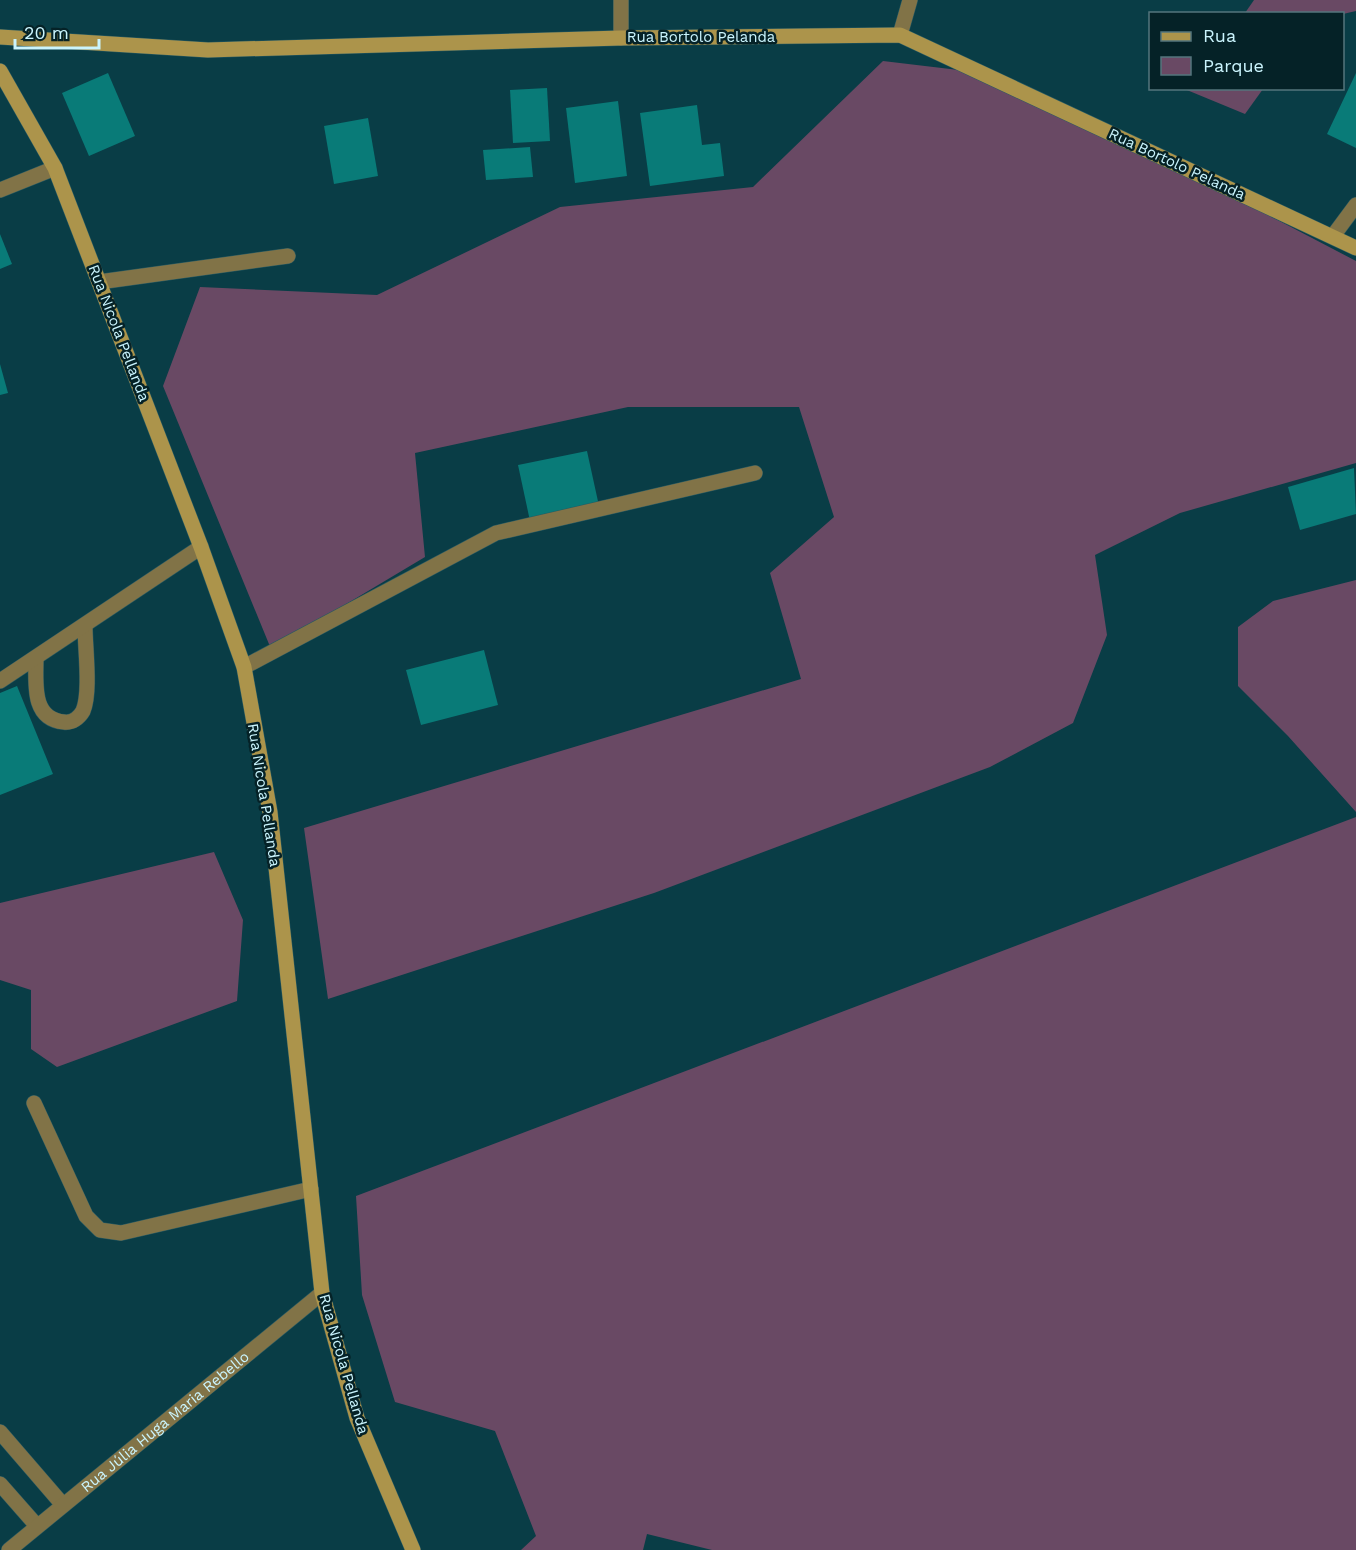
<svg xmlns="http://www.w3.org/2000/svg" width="1356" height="1550" font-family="'Work Sans',sans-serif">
	<rect width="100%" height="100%" fill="#093d46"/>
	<g fill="#694964">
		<polygon points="1254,0 1356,0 1356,11 1343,14 1245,13"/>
		<polygon points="883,61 967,71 1245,203 1356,261 1356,463 1180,513 1095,555 1107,635 1073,723 990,767 654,893 328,999 304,828 801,679 770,573 834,517 799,407 628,407 415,453 425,557 271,649 163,386 200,287 377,295 560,207 753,187"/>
		<polygon points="1182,88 1263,88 1263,89 1245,114"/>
		<polygon points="1356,580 1356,812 1288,736 1238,686 1238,627 1273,601"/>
		<polygon points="1356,817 1356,1550 712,1550 647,1534 643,1550 521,1550 536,1536 495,1431 395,1402 362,1295 356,1196"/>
		<polygon points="214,852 243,920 237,1001 57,1067 31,1049 31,990 0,980 0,903"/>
	</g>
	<g fill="#097b78">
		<polygon points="108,73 135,136 89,156 62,93"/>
		<polygon points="1356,73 1356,148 1327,134"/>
		<polygon points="547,88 550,141 513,143 510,90"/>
		<polygon points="618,101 627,176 575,183 566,108"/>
		<polygon points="697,105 702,145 720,143 724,176 650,186 640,113"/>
		<polygon points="368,118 378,176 334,184 324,126"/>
		<polygon points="530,147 533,177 486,180 483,150"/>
		<polygon points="0,234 12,264 0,269"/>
		<polygon points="0,364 8,393 0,395"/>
		<polygon points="587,451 599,506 530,521 518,465"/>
		<polygon points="1354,468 1356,514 1300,530 1288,487"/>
		<polygon points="484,650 498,705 421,725 406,670"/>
		<polygon points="17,686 53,774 0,795 0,693"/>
	</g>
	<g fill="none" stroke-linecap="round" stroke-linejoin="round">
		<g stroke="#285a63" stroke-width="16">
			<g id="lane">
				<polyline points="621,38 621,0"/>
				<polyline points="0,190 55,168"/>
				<polyline points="99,282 288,256"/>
				<path d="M36 658C36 683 31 719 64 722 72 723 79 718 83 711 91 692 85 648 85 626"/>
				<polyline points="244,667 496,533 755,473"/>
				<polyline points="0,681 201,547"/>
				<polyline points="34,1103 86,1216 100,1230 121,1233 311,1189"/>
			</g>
		</g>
		<g stroke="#285a63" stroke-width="16">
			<g id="street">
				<polyline points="900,35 910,0"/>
				<polyline points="1333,236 1356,205"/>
				<polyline points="0,1432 63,1505"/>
				<polyline points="0,1484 37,1526"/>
				<path id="s1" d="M9 1550 322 1293"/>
			</g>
		</g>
		<g stroke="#285a63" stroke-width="16">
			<g id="secondary">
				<polyline points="0,37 208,50 621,38 900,35 1356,248"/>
				<polyline points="0,71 55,168 201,547 244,667 270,812 322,1293 357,1418 413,1550"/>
			</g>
		</g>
		<use href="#lane" stroke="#817347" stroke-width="15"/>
		<use href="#street" stroke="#817347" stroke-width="15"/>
		<use href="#secondary" stroke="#ac944b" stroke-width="15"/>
	</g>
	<g text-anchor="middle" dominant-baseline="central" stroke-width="5" stroke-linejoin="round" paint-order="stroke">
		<g font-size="15" fill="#caf4fd" stroke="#052227">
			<text x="701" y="37">Rua Bortolo Pelanda</text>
			<text transform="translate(1177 164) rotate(25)">Rua Bortolo Pelanda</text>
			<text transform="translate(119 333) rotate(69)">Rua Nicola Pellanda</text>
			<text transform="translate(264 795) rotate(81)">Rua Nicola Pellanda</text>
			<text transform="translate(344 1364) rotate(74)">Rua Nicola Pellanda</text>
			<text stroke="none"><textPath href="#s1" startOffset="202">Rua Júlia Huga Maria Rebello</textPath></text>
		</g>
	</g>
	<rect x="1149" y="12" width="195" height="78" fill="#052227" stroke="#54767d" stroke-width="1.5"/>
	<rect x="1161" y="32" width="30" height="9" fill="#ac944b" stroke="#54767d" stroke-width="1.5"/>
	<text x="1203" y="42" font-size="18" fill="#caf4fd">Rua</text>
	<rect x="1161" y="57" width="30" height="18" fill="#694964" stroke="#54767d" stroke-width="1.5"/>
	<text x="1203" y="72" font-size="18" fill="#caf4fd">Parque</text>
	<path d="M15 39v9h84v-9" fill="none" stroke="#caf4fd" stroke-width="3"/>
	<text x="24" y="39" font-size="18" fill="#caf4fd" stroke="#052227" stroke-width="4.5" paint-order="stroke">20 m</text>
</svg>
